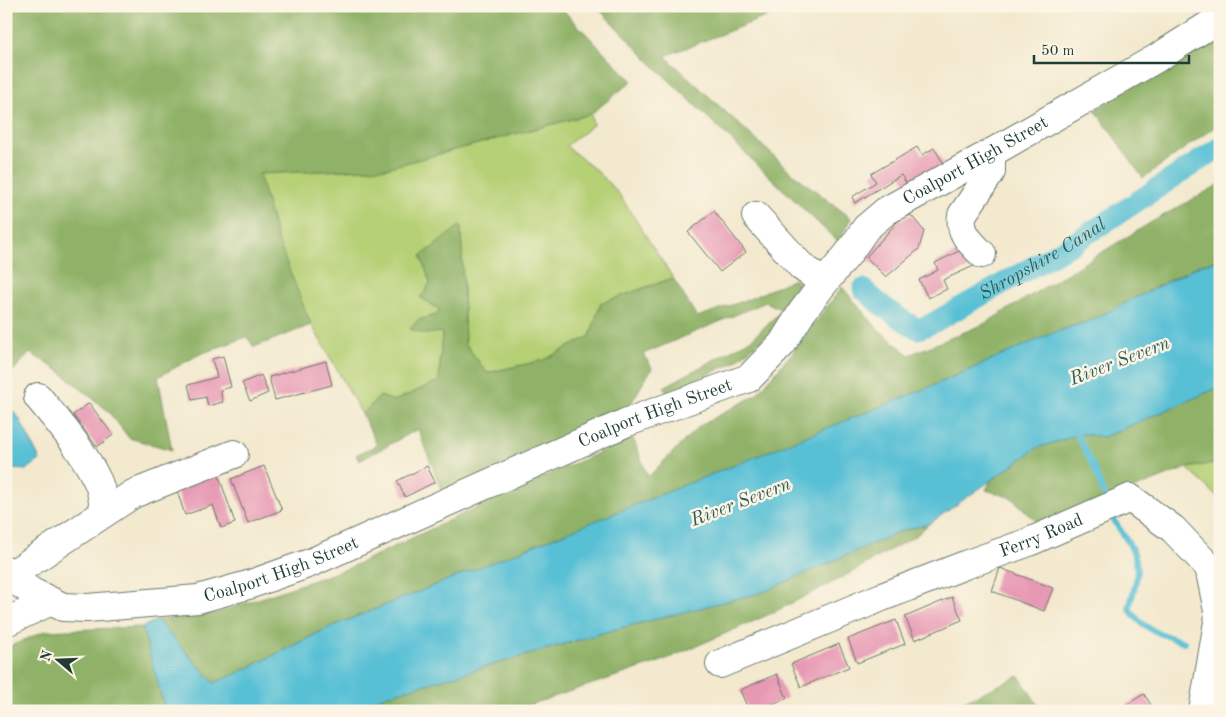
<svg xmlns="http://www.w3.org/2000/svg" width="1226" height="717" font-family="'Old Standard TT',serif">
	<rect width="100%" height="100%" fill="#fcf5e5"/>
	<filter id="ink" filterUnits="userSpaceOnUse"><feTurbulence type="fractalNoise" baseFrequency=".02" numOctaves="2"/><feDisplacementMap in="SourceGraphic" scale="10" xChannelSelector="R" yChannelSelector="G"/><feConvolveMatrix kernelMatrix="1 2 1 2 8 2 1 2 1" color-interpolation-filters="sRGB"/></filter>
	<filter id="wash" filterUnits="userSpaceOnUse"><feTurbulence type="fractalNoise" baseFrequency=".0096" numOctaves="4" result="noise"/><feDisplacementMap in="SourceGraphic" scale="20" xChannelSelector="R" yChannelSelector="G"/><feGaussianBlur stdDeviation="1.12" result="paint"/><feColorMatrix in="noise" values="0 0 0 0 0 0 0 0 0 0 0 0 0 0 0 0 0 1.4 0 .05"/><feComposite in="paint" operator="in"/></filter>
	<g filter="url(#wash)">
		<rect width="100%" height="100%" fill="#f3e9cf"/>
		<g fill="#b6d076" stroke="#6a8655">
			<polygon points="591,114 593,125 566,146 598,172 619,194 673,278 601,303 590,336 544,360 487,373 465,343 461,226 427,274 430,283 425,292 421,297 440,309 436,315 418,320 410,329 425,334 442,331 439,381 394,401 380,396 362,414 306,315 277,238 258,174 386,168"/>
			<polygon points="1220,462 1220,499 1187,468"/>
		</g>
		<g fill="#90b267" stroke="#58784e">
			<polygon points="6,6 559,6 632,81 591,114 386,168 259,174 277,238 311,325 254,347 247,337 200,354 158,377 172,450 129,438 108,411 58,370 30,353 6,378"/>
			<polygon points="596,6 787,6 768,16 665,56 791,172 851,218 838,242 651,63"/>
			<polygon points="1220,32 1220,123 1143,178 1095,110"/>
			<polygon points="1220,184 1220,259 1199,265 1092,320 1055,332 937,384 328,628 240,672 214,683 157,620 217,613 349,568 511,491 633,438 648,477 698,427 756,395 798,346 842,287 877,328 909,355 984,324 1150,223"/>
			<polygon points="461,225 465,343 487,373 544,360 590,336 601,303 673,278 697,317 749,299 794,279 807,293 786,319 735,362 667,393 664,387 752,339 782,310 766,302 643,354 652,368 627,410 443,494 418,429 359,461 356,455 377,445 362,414 380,396 394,401 439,381 442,332 425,334 410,329 418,320 436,315 440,310 420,297 425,292 430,283 421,256"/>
			<polygon points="1220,387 1220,462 1187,468 1040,525 1012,498 986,490 991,480 1037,448 1081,434 1104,437"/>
			<polygon points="929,524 918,534 845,576 770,614 662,661 511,711 348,711 388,695 613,630 763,592 901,531"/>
			<polygon points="142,627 164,705 150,711 6,711 6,648 45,631"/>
			<polygon points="1019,676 1042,711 942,711"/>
		</g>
		<g fill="#58c0d5" stroke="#3c7e84">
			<polygon points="1220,259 1220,387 1104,437 1081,434 1037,448 929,524 901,531 763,592 613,630 388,695 348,711 150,711 164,705 142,627 157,620 214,683 240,672 328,628 937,384 1055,332 1092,320 1200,265"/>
			<polygon points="8,405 19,418 40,460 26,470 11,469 6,464"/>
		</g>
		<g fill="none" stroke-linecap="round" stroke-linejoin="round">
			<g stroke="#58c0d5" stroke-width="6">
				<polyline points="1076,433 1094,468 1105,497"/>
				<path d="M1113 519C1120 530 1134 548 1136 561 1139 577 1133 593 1129 608 1142 630 1161 634 1184 642"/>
			</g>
			<path stroke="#58c0d5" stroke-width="21" id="s1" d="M863 289C880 305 897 318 918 329L931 324 1071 245 1220 147"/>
		</g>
		<g id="blocks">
			<g fill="#e799b4">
				<polygon points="917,147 922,155 934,148 944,164 908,186 901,175 855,203 852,197 876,182 871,174"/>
				<polygon points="714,211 746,252 720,272 688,232"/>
				<polygon points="911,215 924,231 919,249 886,277 866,257 898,221"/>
				<polygon points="969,246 978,264 943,280 947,289 928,298 919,280 938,270 935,263"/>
				<polygon points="223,356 231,387 220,390 223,402 208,406 206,397 192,400 188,385 217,377 212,359"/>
				<polygon points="326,361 332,385 275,400 269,377"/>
				<polygon points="261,375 268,393 250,401 242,383"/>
				<polygon points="89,403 113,435 97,447 73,415"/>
				<polygon points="215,464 235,523 221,528 213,505 185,515 173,479"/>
				<polygon points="264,466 282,510 248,523 231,479"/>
				<polygon points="427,466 435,482 405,497 397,481"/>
				<polygon points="1000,568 1053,588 1044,611 992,591"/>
				<polygon points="952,597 962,620 915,640 905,617"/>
				<polygon points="896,620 905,644 857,663 848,639"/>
				<polygon points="839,644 849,667 801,687 791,664"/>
				<polygon points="777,674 787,698 756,711 749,711 740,690"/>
				<polygon points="1144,694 1155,711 1130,711 1126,705"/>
			</g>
		</g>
	</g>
	<g filter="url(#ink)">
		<use href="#blocks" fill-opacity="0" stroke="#69796a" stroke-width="1"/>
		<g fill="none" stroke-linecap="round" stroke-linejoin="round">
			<g stroke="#69796a" stroke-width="30">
				<g id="minor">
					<polyline points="756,216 802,267 824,283"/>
					<path d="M982 254C971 243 959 233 962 215L991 172V153"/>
					<path d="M38 397C60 424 83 450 98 482 102 491 103 503 105 512"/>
					<path id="s2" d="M6 570 22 585 32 592 63 607 87 608 198 599 248 585 310 563 625 423 749 378 782 344 802 312 824 283 848 254 866 228 886 211 991 153 1157 58 1220 18"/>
					<polyline points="6,583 11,575 133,494 234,454"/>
					<polyline points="6,622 49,602"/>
					<path id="s3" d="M720 664 882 597 965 565 1029 542 1130 498 1173 529 1209 567 1219 616 1203 711"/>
				</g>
			</g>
			<use href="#minor" stroke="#fff" stroke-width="28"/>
		</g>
	</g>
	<g text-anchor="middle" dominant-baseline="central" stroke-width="5" stroke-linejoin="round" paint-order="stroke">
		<g font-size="18" fill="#1f3d34" stroke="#fcf5e5">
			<text stroke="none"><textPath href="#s2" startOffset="1118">Coalport High Street</textPath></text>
			<text stroke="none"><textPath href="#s2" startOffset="698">Coalport High Street</textPath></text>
			<text stroke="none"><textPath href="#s3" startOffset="346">Ferry Road</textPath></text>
			<text stroke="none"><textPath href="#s2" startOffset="292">Coalport High Street</textPath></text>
		</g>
		<g font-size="19" font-style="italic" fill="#2d5e5c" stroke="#fcf5e5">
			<text stroke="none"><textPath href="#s1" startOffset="211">Shropshire Canal</textPath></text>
			<text transform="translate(1120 362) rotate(-21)">River Severn</text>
			<text transform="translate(741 503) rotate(-21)">River Severn</text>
		</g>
	</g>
	<rect width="1226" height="717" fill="none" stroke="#fcf5e5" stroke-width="25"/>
	<g transform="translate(58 660) rotate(289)" stroke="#fcf5e5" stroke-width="4" paint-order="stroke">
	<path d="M0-4L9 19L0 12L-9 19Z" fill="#1f3d34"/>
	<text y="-8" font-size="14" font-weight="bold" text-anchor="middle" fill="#1f3d34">N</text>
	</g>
	<path d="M1034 55v8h155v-8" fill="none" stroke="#1f3d34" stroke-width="2.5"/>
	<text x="1041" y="55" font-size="15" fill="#1f3d34" stroke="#fcf5e5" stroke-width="4" paint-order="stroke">50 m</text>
</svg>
